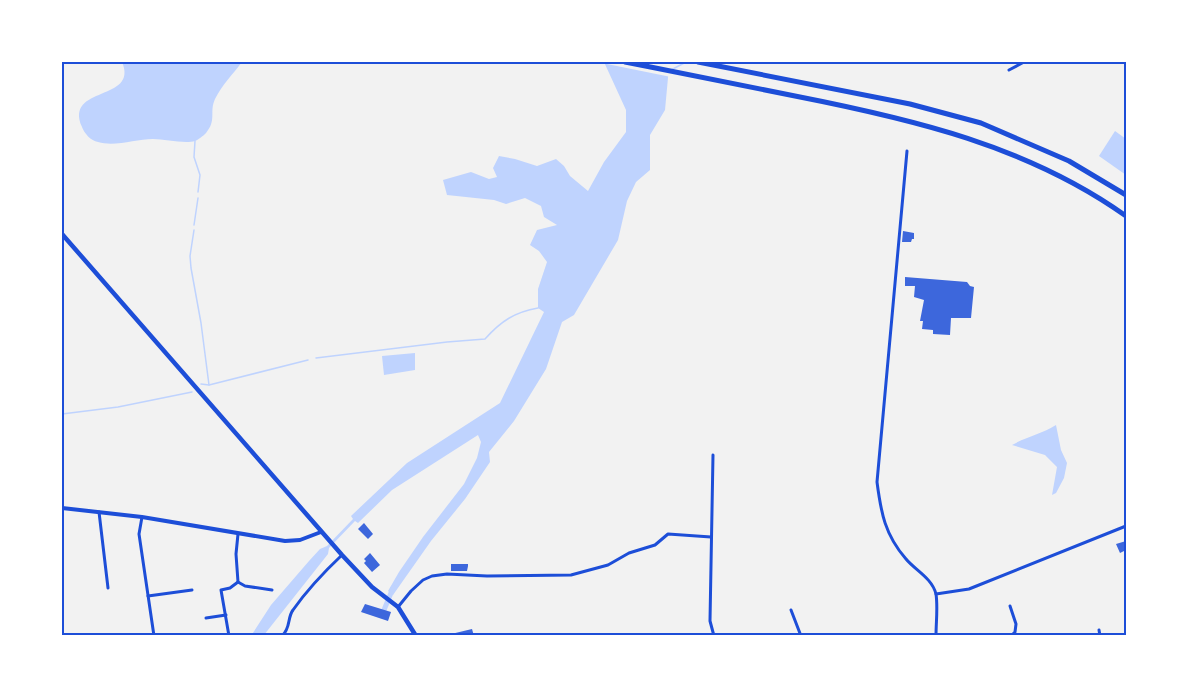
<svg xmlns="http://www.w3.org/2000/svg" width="1188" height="697" font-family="Poppins,sans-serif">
	<rect width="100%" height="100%" fill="#f2f2f2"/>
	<g fill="#bfd3fe">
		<path d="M122 62H242C233 74 222 85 215 99 209 112 217 120 206 133 203 136 198 140 195 141 184 144 165 139 153 139 136 139 115 147 98 142 91 141 84 133 82 127 64 85 139 102 122 62Z"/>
		<polygon points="604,62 669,67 665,110 650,135 650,170 636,182 627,201 618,240 574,315 562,322 546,369 514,421 489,452 490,462 465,499 431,541 393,595 388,591 399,572 423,537 464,484 477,458 481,442 478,435 392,490 358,523 355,521 329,548 328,554 264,635 251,636 271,605 309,561 320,549 327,546 353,519 351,516 407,463 500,403 544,312 538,308 538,289 547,262 539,251 530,245 537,230 557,225 544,217 541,206 525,198 506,204 494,200 447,195 443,180 471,172 489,179 497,177 493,168 499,156 515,159 537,166 556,159 564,166 570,176 588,191 604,162 626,132 626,110"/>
		<polygon points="1115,131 1126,139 1126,175 1099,156"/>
		<polygon points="415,353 415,370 384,375 382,356"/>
		<path d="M1056 425 1061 450 1067 463 1064 478 1056 493 1052 495 1057 467 1045 455 1012 445C1028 436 1042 434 1056 425Z"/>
	</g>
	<polygon fill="#f2f2f2" points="601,62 668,62 672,66 671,77 602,63"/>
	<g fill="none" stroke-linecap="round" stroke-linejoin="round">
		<g stroke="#bfd3fe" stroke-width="1.5">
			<polyline points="671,70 686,62"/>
			<polyline points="195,141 194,157 200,175 198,192"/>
			<polyline points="194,225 198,198"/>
			<polyline points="194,230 190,256 191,268 201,323 209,385"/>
			<path d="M316 358 447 342 485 339C501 321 515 312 538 308"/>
			<polyline points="201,384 209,385 308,360"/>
			<polyline points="62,414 118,407 192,392"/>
		</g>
		<polyline stroke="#bfd3fe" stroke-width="5" points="384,610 393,588"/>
	</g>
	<g fill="#3d67dc">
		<polygon points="903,231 914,233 914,239 912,239 911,242 902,242"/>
		<polygon points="905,277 967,282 970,286 974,287 971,318 951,318 950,335 933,334 933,330 922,329 923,321 920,321 924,300 914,297 915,286 905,286"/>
		<polygon points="364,523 373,534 368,539 358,529"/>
		<polygon points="1126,541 1126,557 1124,551 1120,553 1116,544"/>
		<polygon points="370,553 380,565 372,572 364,563 366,561 364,559"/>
		<polygon points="451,564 468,564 468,566 467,571 451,571"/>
		<polygon points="365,604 391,612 388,621 361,612"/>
		<polygon points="472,629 474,636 447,636 447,635"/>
	</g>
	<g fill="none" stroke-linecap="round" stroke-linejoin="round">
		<g stroke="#1d4ed8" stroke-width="3">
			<polyline points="1009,70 1024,62"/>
			<path d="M907 151 877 482C881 513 885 535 906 559 915 570 932 578 936 594 938 607 936 622 936 636"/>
			<polyline points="713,455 710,621 714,636"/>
			<polyline points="99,512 108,588"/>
			<polyline points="142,517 139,534 154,636"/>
			<polyline points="238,534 236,554 238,582 245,586 272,590"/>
			<polyline points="936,594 969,589 1126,526"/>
			<polyline points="148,596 192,590"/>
			<polyline points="1010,606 1016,624 1015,632 1011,636"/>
			<polyline points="398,607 411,591 423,580 432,576 447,574 487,576 571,575 608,565 629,553 655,545 668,534 711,537"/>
			<polyline points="791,610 801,636"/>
			<polyline points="206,618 226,615"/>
			<polyline points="1099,630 1100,636"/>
			<polyline points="828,635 829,636"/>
			<polyline points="229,636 221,590 230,588 238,582"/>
			<path d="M282 636C291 628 287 618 293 610 307 590 324 572 342 555"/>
		</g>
		<polyline stroke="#1d4ed8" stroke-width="4" points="62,508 142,517 285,541 300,540 321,532"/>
		<polyline stroke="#1d4ed8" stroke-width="4.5" points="62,234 342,555 372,587 398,607 416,636"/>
		<g stroke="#1d4ed8" stroke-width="5">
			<path d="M625 62C682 73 739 85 795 96 912 119 1028 146 1126 216"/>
			<polyline points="698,62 910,104 981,123 1069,161 1126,195"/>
		</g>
	</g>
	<rect width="1188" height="697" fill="none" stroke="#ffffff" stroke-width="126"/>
	<rect x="63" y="63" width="1062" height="571" fill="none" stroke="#1d4ed8" stroke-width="2"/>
</svg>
